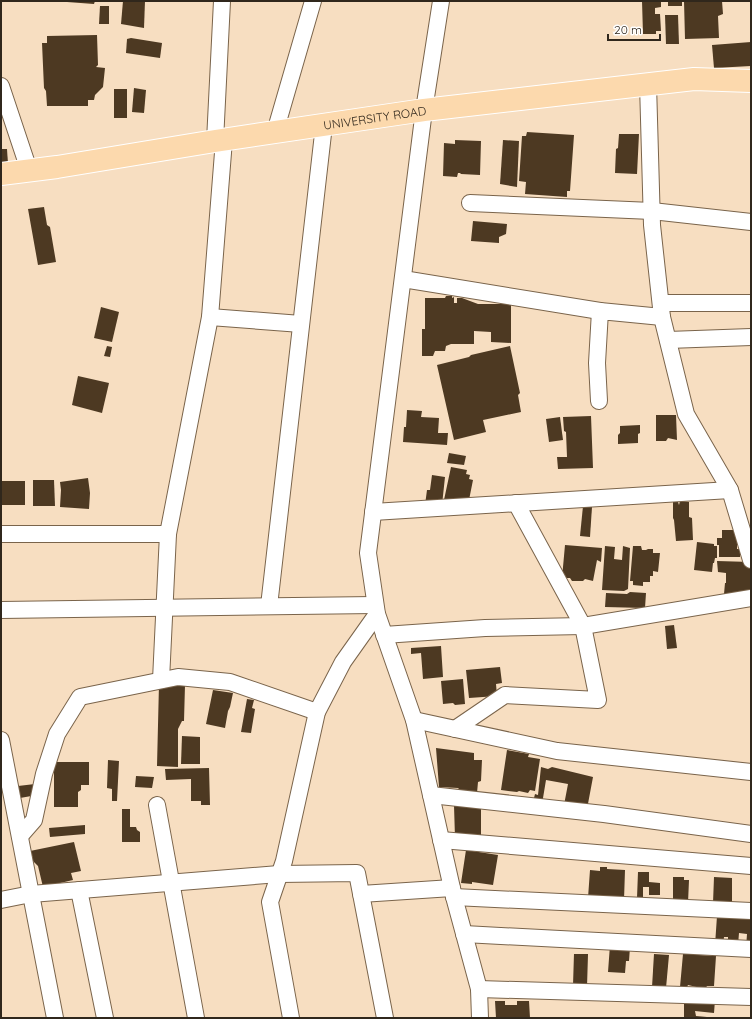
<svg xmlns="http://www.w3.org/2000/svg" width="752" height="1019" font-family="Quicksand,sans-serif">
	<rect width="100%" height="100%" fill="#f7dec1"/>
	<g fill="#4d3922">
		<polygon points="67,1 95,1 94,4 67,2"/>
		<polygon points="123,1 145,1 144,28 121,24"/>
		<polygon points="642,1 661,1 661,7 655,8 655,14 660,14 661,31 656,31 656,34 643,34"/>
		<rect x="668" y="1" width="14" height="5"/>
		<polygon points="684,1 722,1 723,14 718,16 719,38 685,39"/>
		<polygon points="100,6 109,6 109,24 99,24"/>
		<polygon points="665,15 678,15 679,44 666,44"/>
		<polygon points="97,35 98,65 96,67 105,68 103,87 95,95 94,100 88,100 88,106 47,106 46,91 44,88 42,43 47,43 47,36"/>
		<polygon points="131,38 162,43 160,58 126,53 127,39"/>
		<polygon points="751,42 751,66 714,68 712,45"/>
		<polygon points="134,88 146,90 144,113 132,112"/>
		<rect x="114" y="89" width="13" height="29"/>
		<polygon points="527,132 574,135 570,191 567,191 567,197 525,194 526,182 519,181 522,136 526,136"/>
		<polygon points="619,134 639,134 637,174 615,173 616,149 618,148"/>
		<polygon points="455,140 481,141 480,175 461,174 460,173 458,173 457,177 443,176 444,143 455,144"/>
		<polygon points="503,140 519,141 517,187 500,184"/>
		<polygon points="1,149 7,149 8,164 1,164"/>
		<polygon points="44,207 47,225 50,227 56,262 38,265 28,209"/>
		<polygon points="473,221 507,224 506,234 499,237 499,243 471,241"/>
		<polygon points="446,296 452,296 452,298 454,297 454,303 457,303 457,298 462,298 478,304 511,304 511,343 491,342 491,332 474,331 474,344 451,344 446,346 445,351 435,351 433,356 422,356 422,329 425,329 425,298 445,298"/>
		<polygon points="101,307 119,312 112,342 94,338"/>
		<polygon points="107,346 112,347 110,357 104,356"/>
		<polygon points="510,346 520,393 518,395 521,412 483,420 486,432 454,440 437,365 469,357 471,355"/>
		<polygon points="78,376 109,383 102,413 72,405"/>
		<polygon points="407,410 422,411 421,417 439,418 438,433 448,433 447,445 403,442 404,427 406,427"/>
		<polygon points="656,415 676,415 677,440 668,438 666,441 656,441"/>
		<polygon points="591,416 593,468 558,469 557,457 567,457 566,432 564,431 563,417"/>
		<polygon points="560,417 563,440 549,442 546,419"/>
		<polygon points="640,425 640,433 638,434 638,443 618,444 618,435 620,433 620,426"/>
		<polygon points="449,453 466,456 464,465 447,463"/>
		<polygon points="451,467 467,470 466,474 470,475 469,479 473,480 468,505 444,500"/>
		<polygon points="432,475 445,477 442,505 425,505 427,490 430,490"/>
		<polygon points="88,478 90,493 89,509 60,507 61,490 60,482"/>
		<polygon points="33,480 54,480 55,506 33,506"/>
		<rect x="1" y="481" width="24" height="24"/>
		<polygon points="680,501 689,502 689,517 692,518 693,540 676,541 674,520 673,518 673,502 678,502 679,505"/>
		<polygon points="583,506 592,507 590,537 580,536"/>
		<polygon points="722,530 737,530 737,549 740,549 740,557 719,557 719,545 717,545 717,538 722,538"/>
		<polygon points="697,542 714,544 714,546 717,546 717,558 715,558 714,563 713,563 712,572 694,570"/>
		<polygon points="565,545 602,548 601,562 597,560 593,581 585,579 583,581 572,581 570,578 562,578"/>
		<polygon points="605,546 615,547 614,559 622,560 623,546 630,548 628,589 624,591 602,590"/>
		<polygon points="633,546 641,546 642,550 646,550 648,549 653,549 653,553 660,553 658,572 653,571 653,576 650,576 650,582 643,582 643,586 633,585 633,581 630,581"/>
		<polygon points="717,561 751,562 750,595 724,594 725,583 726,583 726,573 718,572"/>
		<polygon points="630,592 646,593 645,608 605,607 606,593 627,594"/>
		<polygon points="674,625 677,648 667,649 665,626"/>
		<polygon points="441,646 443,677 423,679 421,653 411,654 411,648"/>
		<polygon points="500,667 502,683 496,684 497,696 469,698 466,670"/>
		<polygon points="463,679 465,704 455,705 453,703 443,704 441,681"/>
		<polygon points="159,684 185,685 184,721 182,721 178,729 178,767 157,766"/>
		<polygon points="213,690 233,693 230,707 228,711 225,728 206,724"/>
		<polygon points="247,699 254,700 252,708 255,709 251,733 241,732"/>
		<polygon points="182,736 200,737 200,764 181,764"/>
		<polygon points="436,748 474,753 474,760 482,760 481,781 478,782 477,793 462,792 458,788 439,787"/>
		<polygon points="507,750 529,754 528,757 540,759 535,791 530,790 528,793 519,791 517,792 501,790"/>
		<polygon points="108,760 119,761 117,801 112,801 112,789 107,788"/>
		<polygon points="54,762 89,762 89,785 81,785 81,790 78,792 78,807 54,807"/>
		<polygon points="541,767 548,769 552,767 593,777 587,809 564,805 568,784 546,780 542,804 533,802 535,794 538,795"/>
		<polygon points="209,768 210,805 201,805 201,801 191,801 191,779 166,780 165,769"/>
		<polygon points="136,776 154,777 152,788 135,787"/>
		<polygon points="35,784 37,795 20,798 18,786"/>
		<polygon points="481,805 481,838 455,838 454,806"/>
		<polygon points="122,809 130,809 130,827 136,827 137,830 140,832 140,842 122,842"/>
		<polygon points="85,825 85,834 50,837 49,828"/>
		<polygon points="74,842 81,871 71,873 73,880 43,887 38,866 33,861 33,857 31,856 30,851"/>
		<polygon points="466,850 498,855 493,885 472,882 472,884 461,883"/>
		<polygon points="600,867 607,867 607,869 625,870 624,900 588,898 590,870 600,871"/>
		<polygon points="638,872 649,872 649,882 660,883 660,895 649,895 649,887 643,887 643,898 637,898"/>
		<polygon points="673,877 684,877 684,880 689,880 688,903 673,902"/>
		<polygon points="714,877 732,878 732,904 724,901 721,903 713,903"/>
		<polygon points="717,916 751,919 751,948 746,948 747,934 739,933 738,945 728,945 728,937 724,937 723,945 715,945"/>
		<polygon points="610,945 630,947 629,961 626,961 625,973 608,972"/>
		<polygon points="691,951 699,952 699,955 716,956 714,986 707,986 705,989 688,985 687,987 680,987 683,954 690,954"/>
		<polygon points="574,954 588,954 587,986 573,985"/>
		<polygon points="654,954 669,955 666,988 652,987"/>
		<polygon points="684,997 715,1000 714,1013 695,1011 696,1016 707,1017 707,1018 684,1018"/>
		<polygon points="495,1001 505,1001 505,1005 517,1005 517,1001 529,1001 530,1018 496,1018"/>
	</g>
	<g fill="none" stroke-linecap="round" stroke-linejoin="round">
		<g stroke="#7a644b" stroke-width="18">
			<g id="street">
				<polyline points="441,1 424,110 368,553 377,614 414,720 454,897 479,989 480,1018"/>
				<polyline points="648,84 652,225 662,317 686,414 730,490 751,560"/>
				<polyline points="1,86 29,170"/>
				<polyline points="275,132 313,1"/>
				<polyline points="215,141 222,1"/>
				<polyline points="470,203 652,211 751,222"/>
				<polyline points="403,279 600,311"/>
				<polyline points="661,303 751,303"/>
				<polyline points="210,317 301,324"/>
				<polyline points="668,340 751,337"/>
				<polyline points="599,401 597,363 600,311 662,317"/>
				<polyline points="373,512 730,490"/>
				<polyline points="1,534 168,534"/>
				<polyline points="269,606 324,125"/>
				<polyline points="1,610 375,605"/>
				<polyline points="384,635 485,628 583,626 751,598"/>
				<polyline points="161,680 168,534 210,317 224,140"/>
				<polyline points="414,720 557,751 751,772"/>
				<polyline points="455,729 505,695 598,700 583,626 516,503"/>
				<polyline points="1,740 55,1018"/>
				<polyline points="431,795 604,814 751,834"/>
				<polyline points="157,805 196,1018"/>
				<polyline points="20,836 34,820 44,774 57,734 80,697 178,677 230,682 317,712"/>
				<polyline points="441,840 751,866"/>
				<polyline points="79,890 105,1018"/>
				<polyline points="361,894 452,888"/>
				<polyline points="454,897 751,911"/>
				<polyline points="1,900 31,894 279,874 357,873 385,1018"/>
				<polyline points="464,934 751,949"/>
				<polyline points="479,989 751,997"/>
				<polyline points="291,1018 270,902 284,861 317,712 343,662 377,614"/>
			</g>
		</g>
		<g stroke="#fff" stroke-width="24">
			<g id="primary">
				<path id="s1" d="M1 174 57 167 215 141 424 110 694 79 751 81"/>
			</g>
		</g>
		<use href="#street" stroke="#fff" stroke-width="16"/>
		<use href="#primary" stroke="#fcd9ad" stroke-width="22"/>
	</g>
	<g text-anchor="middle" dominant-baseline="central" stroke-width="4" stroke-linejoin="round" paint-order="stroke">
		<g font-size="12" fill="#30271c" stroke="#fff">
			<text stroke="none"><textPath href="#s1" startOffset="378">UNIVERSITY ROAD</textPath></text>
		</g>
	</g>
	<rect width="752" height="1019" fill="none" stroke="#30271c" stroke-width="4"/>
	<path d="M608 34v6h52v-6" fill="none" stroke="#30271c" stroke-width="2"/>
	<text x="614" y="34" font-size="12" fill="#30271c" stroke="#ffffff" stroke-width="3" paint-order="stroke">20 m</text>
</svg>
